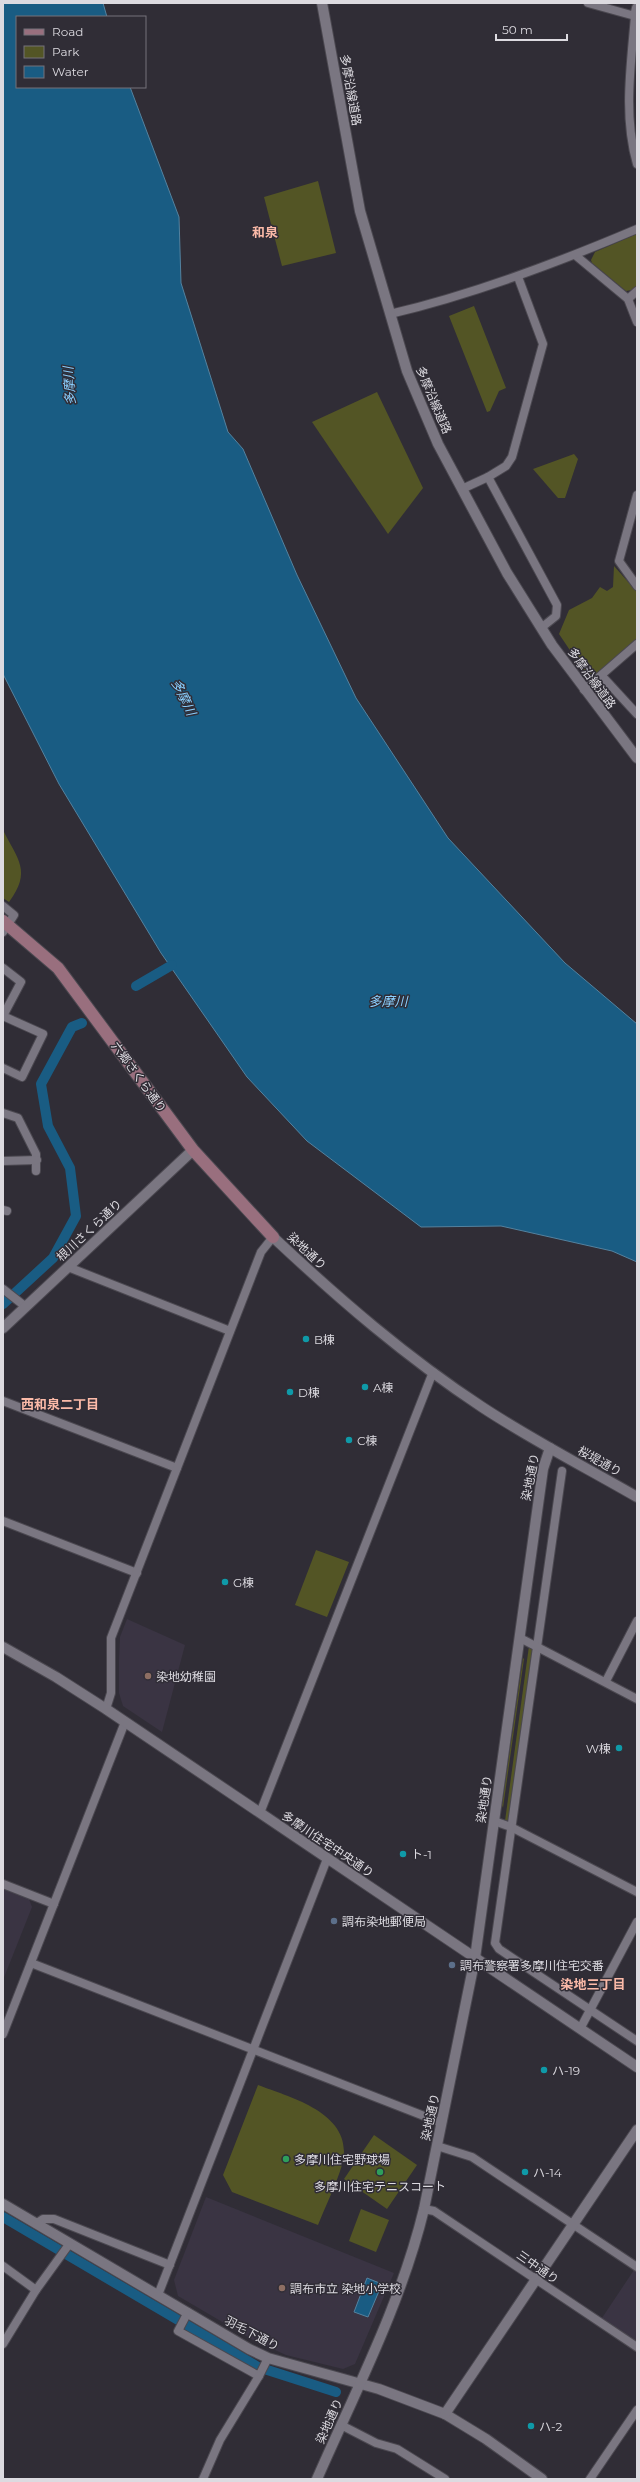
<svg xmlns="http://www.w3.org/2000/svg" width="640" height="2482" font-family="Montserrat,'Noto Sans JP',sans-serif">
	<rect width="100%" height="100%" fill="#302d36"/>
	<g fill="#3a3443">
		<polygon points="127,1619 185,1645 162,1732 123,1706 119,1693 119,1660 120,1637"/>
		<polygon points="3,1889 29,1899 32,1907 3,1980"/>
		<polygon points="206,2197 394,2273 355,2364 343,2369 286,2355 253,2340 178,2296 174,2280"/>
		<polygon points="634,2270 637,2272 637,2344 600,2321"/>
	</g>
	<g fill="#535525">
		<polygon points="318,181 336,253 282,266 264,197"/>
		<polygon points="637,234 637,285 632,290 626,291 592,263 591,260 595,252"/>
		<polygon points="474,306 506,388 499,391 490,411 487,412 449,316"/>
		<polygon points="377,392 423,488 388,534 312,422"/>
		<polygon points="574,454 578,459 565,498 558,498 533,469"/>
		<polygon points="614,566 637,592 637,638 590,680 559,634 569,610 592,598 600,587 607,591 613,587"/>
		<path d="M3 830C18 860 32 871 9 902L3 898Z"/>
		<polygon points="316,1550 349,1562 327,1617 295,1605"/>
		<polygon points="529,1646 533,1649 509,1820 505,1821"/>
		<polygon points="523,1658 524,1659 503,1808 502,1805"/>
		<path d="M258 2085C292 2098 356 2114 342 2165 336 2185 326 2205 318 2225L232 2192 223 2175Z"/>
		<polygon points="374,2135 417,2165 387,2209 344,2179"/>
		<polygon points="361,2209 389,2220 376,2252 349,2241"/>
	</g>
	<g fill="#195c83" stroke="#54829f">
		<polygon points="3,3 103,3 107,17 17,17 17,87 130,87 179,217 181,283 228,432 243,449 297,575 356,698 448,838 565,963 637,1024 637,1262 612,1251 501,1226 421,1227 307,1141 247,1077 161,953 59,784 3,674"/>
		<polygon points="367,2278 382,2284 368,2317 354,2312"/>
	</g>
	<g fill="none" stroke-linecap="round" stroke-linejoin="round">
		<g stroke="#195c83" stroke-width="10">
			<polyline points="136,986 172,965"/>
			<polyline points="3,1304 53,1258 76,1216 70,1168 48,1126 41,1084 72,1027 82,1023"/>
			<polyline points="3,2217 258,2367 336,2392"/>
		</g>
		<g stroke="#4b4850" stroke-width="10">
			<g id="minor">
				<path d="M588 3 635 16C631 65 623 116 637 164"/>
				<polyline points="575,255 628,299 637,322"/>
				<polyline points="518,277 543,344 512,457 506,466 488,477 557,605 556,616 541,628"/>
				<polyline points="628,299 637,291"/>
				<path d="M390 314C475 294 557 263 637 229"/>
				<polyline points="462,489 488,477"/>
				<polyline points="637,495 619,561 637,586"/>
				<polyline points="602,676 637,714"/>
				<polyline points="584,690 637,644"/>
				<polyline points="3,906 14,915 3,932"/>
				<polyline points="3,968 21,982 3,1016 43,1034 22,1077 3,1068"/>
				<polyline points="3,1113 18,1118 36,1154 36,1171"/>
				<polyline points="3,1161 37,1160"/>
				<polyline points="3,1210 7,1211"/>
				<polyline points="68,1267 230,1331"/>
				<polyline points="3,1289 26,1307"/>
				<polyline points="3,1401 177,1468"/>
				<polyline points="562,1471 495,1943 499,1949 637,2041"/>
				<polyline points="3,1521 137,1573"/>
				<polyline points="520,1638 637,1699"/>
				<polyline points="606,1681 637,1621"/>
				<polyline points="106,1709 111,1693 111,1638 261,1252 273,1237"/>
				<polyline points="260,1813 433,1372"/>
				<polyline points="494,1821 511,1827 637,1892"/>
				<polyline points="3,1884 54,1904"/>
				<polyline points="31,1963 442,2123"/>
				<polyline points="580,2029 637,1922"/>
				<polyline points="3,2034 125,1722"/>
				<polyline points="437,2146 472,2157 637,2267"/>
				<polyline points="424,2209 434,2211 637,2347"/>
				<polyline points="37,2223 43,2219 54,2219 170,2265"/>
				<polyline points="3,2266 36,2290"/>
				<polyline points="158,2295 327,1859"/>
				<polyline points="188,2312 178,2331 259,2376 268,2358"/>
				<polyline points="3,2344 36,2290 70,2243"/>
				<polyline points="341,2425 376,2443 397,2449 445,2479"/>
				<polyline points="203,2479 220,2440 259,2376"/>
				<polyline points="590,2479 637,2410"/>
			</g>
		</g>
		<g stroke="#4b4850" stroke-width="12">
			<g id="tertiary">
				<polyline points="322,3 360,211 407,371 438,444 507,573 552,645 637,758"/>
				<polyline points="635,16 637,8"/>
				<path d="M273 1237C339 1299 406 1357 482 1407 532 1440 585 1467 637 1497"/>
				<polyline points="3,1328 193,1150"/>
				<polyline points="3,1647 56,1677 106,1709 637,2067"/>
				<polyline points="3,2204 249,2349 268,2358 379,2389 445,2414 486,2439 542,2479"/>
				<polyline points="445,2414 637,2130"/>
				<path d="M317 2479C356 2390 401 2304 424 2209L475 1958 543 1469 550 1448"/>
			</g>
		</g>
		<g stroke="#4b4850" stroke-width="14">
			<polyline id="secondary" points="3,921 58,968 193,1150 273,1237"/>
		</g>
		<use href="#minor" stroke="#7a7681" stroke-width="8"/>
		<use href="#tertiary" stroke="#7a7681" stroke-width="10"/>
		<use href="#secondary" stroke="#996f7e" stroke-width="12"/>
	</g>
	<g fill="#0f9aa8" stroke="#302d36" stroke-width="1.5">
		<circle cx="306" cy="1339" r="4"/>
		<circle cx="365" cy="1387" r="4"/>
		<circle cx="290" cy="1392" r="4"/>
		<circle cx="349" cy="1440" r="4"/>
		<circle cx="225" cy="1582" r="4"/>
		<circle cx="619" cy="1748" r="4"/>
		<circle cx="403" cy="1854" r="4"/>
		<circle cx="544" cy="2070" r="4"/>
		<circle cx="525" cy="2172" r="4"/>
		<circle cx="531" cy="2426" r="4"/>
	</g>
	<g fill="#8d6e63" stroke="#302d36" stroke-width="1.5">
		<circle cx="148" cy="1676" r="4"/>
		<circle cx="282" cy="2288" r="4"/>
	</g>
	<g fill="#5c6f8a" stroke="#302d36" stroke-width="1.5">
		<circle cx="334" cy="1921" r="4"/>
		<circle cx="452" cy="1965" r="4"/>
	</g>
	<g fill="#2e9e5b" stroke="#302d36" stroke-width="1.5">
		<circle cx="286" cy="2159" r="4"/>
		<circle cx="380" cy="2172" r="4"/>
	</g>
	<g text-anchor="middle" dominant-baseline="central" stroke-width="3" stroke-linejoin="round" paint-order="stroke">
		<g font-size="12" fill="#dcdae0" stroke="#302d36">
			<text transform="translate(351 90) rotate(80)">多摩沿線道路</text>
			<text transform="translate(434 400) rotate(67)">多摩沿線道路</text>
			<text transform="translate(592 678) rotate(54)">多摩沿線道路</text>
			<text transform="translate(139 1077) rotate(54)">六郷さくら通り</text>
			<text transform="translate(89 1230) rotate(-43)">根川さくら通り</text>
			<text transform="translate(307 1251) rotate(43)">染地通り</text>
			<text transform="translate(600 1461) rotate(29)">桜堤通り</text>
			<text transform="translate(530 1477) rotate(-79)">染地通り</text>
			<text transform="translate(484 1799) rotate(-82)">染地通り</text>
			<text transform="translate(328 1844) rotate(34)">多摩川住宅中央通り</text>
			<text transform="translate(430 2117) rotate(-78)">染地通り</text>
			<text transform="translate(538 2267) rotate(35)">三中通り</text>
			<text transform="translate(252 2333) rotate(28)">羽毛下通り</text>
			<text transform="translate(329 2421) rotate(-66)">染地通り</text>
		</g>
		<g font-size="12" fill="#dcdae0" stroke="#302d36" text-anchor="start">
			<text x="314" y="1339">B棟</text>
			<text x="373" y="1387">A棟</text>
			<text x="298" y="1392">D棟</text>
			<text x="357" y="1440">C棟</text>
			<text x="233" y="1582">G棟</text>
			<text x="156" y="1676">染地幼稚園</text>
			<text x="611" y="1748" text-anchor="end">W棟</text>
			<text x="411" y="1854">ト-1</text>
			<text x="342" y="1921">調布染地郵便局</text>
			<text x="460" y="1965">調布警察署多摩川住宅交番</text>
			<text x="552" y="2070">ハ-19</text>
			<text x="294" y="2159">多摩川住宅野球場</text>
			<text x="533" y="2172">ハ-14</text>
			<text x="380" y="2186" text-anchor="middle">多摩川住宅テニスコート</text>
			<text x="290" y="2288">調布市立 染地小学校</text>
			<text x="539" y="2426">ハ-2</text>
		</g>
		<g font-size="13" font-weight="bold" fill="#fbbaa8" stroke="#302d36">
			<text x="265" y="232">和泉</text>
			<text x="60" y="1404">西和泉二丁目</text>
			<text x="593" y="1984">染地三丁目</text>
		</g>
		<g font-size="13" font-style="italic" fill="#8acffe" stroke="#302d36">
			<text transform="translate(69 386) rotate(-94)">多摩川</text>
			<text transform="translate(184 697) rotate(64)">多摩川</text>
			<text x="388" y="1001">多摩川</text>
		</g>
	</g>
	<rect width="640" height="2482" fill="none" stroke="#dcdae0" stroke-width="8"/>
	<rect x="16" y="16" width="130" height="72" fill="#302d36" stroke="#75727a"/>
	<rect x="24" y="29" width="20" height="6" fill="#996f7e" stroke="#75727a"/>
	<text x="52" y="36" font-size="12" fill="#dcdae0">Road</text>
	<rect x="24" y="46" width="20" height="12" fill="#535525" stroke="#75727a"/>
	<text x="52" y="56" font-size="12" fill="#dcdae0">Park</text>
	<rect x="24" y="66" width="20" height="12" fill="#195c83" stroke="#75727a"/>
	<text x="52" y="76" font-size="12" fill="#dcdae0">Water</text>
	<path d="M496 34v6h71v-6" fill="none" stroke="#dcdae0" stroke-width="2"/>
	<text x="502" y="34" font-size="12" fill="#dcdae0" stroke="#302d36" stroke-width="3" paint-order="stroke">50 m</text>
</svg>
